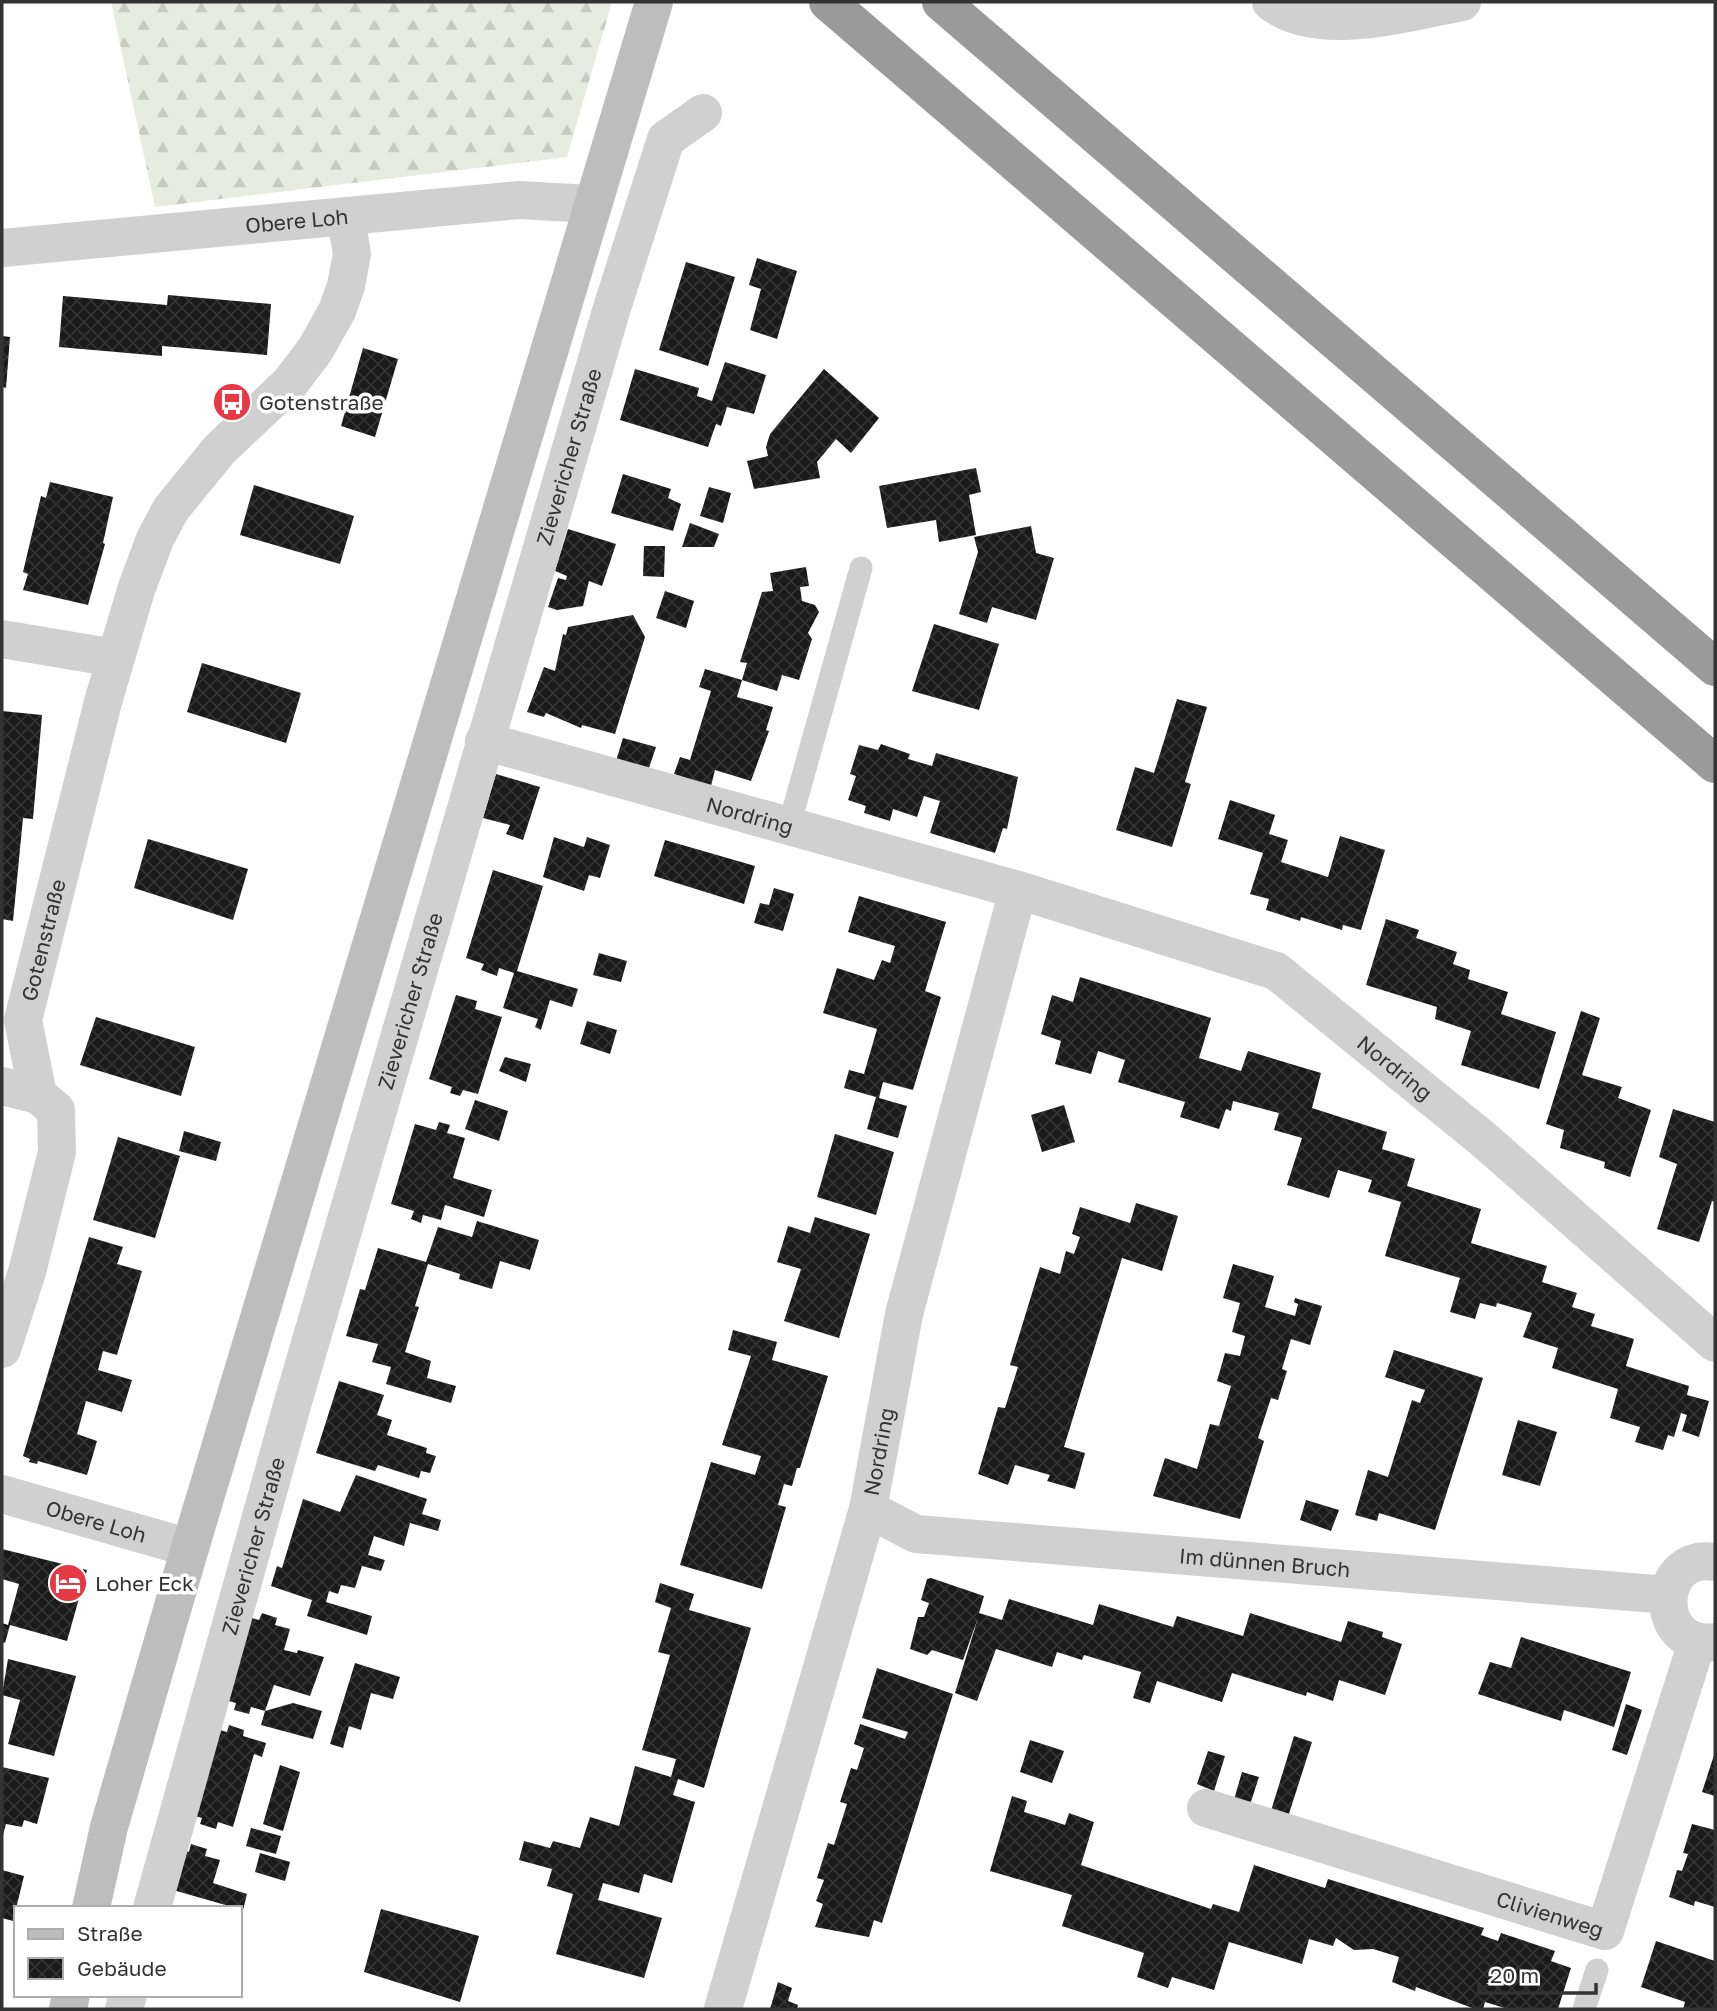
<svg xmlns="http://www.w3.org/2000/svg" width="1717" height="2011" font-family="'Golos Text',sans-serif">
	<defs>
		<pattern id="forest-firs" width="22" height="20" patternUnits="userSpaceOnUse" patternTransform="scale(1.75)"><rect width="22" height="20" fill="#e6ecdf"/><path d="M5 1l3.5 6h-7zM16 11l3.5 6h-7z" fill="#c6cbc0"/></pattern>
		<pattern id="building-cross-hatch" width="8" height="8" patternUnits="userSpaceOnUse" patternTransform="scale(1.75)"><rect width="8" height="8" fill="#1a1a1a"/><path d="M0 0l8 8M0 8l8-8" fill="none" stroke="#333"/></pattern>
	</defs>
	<rect width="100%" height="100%" fill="#fff"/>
	<polygon fill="url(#forest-firs)" points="111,2 612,2 567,157 155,207"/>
	<g fill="url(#building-cross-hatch)">
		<polygon points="757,258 797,271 777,339 750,330 761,289 749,285"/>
		<polygon points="686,262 735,277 708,366 659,350"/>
		<polygon points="168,295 271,304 267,355 162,346 162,356 59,347 63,296 167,305"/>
		<polygon points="2,336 10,337 6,388 2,387"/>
		<polygon points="363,348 398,359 375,437 341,426"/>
		<polygon points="725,362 766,375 754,414 727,407 721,426 716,424 708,447 620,420 635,369 699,388 697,396 712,401"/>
		<polygon points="824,369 879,418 851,453 836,439 817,462 820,478 754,489 747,461 768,456 766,447 770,434"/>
		<polygon points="976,468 981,492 969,495 976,535 939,542 936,520 887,528 879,486"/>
		<polygon points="623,474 671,489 668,498 681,504 673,531 611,513"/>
		<polygon points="50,482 113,497 103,543 105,544 88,605 23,590 28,574 23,572 41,496 46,498"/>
		<polygon points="254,485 354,516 340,564 240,535"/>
		<polygon points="709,487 731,493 723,523 700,516"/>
		<polygon points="690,523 719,534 714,547 682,547"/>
		<polygon points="1031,526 1036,553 1054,558 1036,620 992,607 987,623 959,614 978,552 974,537"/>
		<polygon points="568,529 616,544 602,586 589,581 583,606 557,610 548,607 558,578 566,580 567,576 555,571"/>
		<polygon points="644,546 665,546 664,577 643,576"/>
		<polygon points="806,567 809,586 800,587 802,601 815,605 819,612 808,633 812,639 799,680 782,675 777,691 742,680 747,663 740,662 762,592 773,591 770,573"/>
		<polygon points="665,591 694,601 686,628 656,618"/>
		<polygon points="633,615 645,637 615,734 582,725 581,728 546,713 544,717 527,712 544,667 555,671 563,634 566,635 568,627"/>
		<polygon points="934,624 999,644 979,710 912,691"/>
		<polygon points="202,663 301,693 286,743 187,712"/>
		<polygon points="705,669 742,680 737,697 773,707 766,730 769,731 751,781 715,770 711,786 674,774 680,757 690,760 711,691 699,687"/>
		<polygon points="1177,699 1207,707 1185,782 1191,784 1172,847 1116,830 1135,767 1154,773"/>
		<polygon points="2,711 42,715 33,819 23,818 13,921 2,919"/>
		<polygon points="623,738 656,747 647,774 615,764"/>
		<polygon points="881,744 910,754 908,759 932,766 936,753 1018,777 1007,829 1003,828 995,853 930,833 940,801 924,796 917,817 893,809 890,821 864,813 866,806 848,800 856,776 850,774 859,745 878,750"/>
		<polygon points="496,774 540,787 523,840 506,834 510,825 483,818"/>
		<polygon points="1230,800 1275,815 1269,834 1288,840 1281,862 1328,877 1340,836 1385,850 1361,930 1343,925 1342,930 1301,917 1300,921 1266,910 1269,899 1250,894 1263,853 1218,839"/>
		<polygon points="554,837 584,847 587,837 610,845 600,878 589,875 584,891 543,877"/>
		<polygon points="148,839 248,869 233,920 134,888"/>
		<polygon points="665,840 755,866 744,904 654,876"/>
		<polygon points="493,870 543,886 517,971 578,989 572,1007 550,1000 541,1030 535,1027 538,1019 503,1008 514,973 499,968 497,976 481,970 484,964 466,958"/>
		<polygon points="774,888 794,894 783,931 754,923 760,903 769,905"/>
		<polygon points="859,896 946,922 925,991 941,997 913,1090 883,1082 879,1098 907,1106 898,1138 867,1129 876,1097 844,1088 849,1070 864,1074 877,1029 823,1013 837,968 874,980 882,960 890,963 895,946 848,932"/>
		<polygon points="1386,919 1419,930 1416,938 1457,952 1453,964 1470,970 1468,979 1508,992 1501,1014 1556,1032 1539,1089 1461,1065 1471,1031 1435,1019 1437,1007 1366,985"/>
		<polygon points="599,953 627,961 621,982 593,975"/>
		<polygon points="1080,977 1211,1018 1199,1058 1241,1071 1248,1051 1321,1073 1312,1108 1387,1132 1382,1149 1415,1159 1407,1186 1481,1209 1471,1243 1547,1266 1542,1282 1577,1293 1572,1307 1595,1314 1591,1326 1634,1339 1626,1366 1689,1386 1687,1395 1709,1401 1699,1437 1682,1431 1687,1415 1681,1413 1674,1437 1668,1435 1663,1450 1635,1442 1640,1427 1610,1418 1618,1389 1552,1368 1558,1348 1523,1337 1532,1313 1497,1303 1496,1307 1480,1303 1475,1319 1450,1312 1460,1278 1385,1256 1401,1202 1368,1192 1372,1180 1338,1170 1329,1198 1287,1185 1302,1138 1274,1130 1279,1113 1233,1101 1231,1111 1226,1109 1219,1129 1180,1117 1185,1102 1118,1082 1125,1060 1098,1051 1091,1074 1055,1064 1061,1041 1041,1034 1052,995 1073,1002"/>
		<polygon points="456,995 477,1001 475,1009 502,1017 478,1094 463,1090 460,1096 450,1093 452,1087 429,1079"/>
		<polygon points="1581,1011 1600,1018 1582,1075 1622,1087 1618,1098 1651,1110 1630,1177 1604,1168 1605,1162 1560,1148 1564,1130 1546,1124"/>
		<polygon points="96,1017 195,1047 181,1096 80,1065"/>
		<polygon points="587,1021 617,1030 610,1054 580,1044"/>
		<polygon points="505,1057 531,1064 526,1082 499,1071"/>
		<polygon points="475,1100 508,1111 499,1141 465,1129"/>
		<polygon points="1064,1105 1075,1142 1042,1152 1031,1115"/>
		<polygon points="1673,1109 1715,1122 1715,1202 1712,1201 1699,1242 1657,1229 1677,1164 1659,1157"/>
		<polygon points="439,1122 450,1125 447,1133 465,1138 453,1178 492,1190 484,1217 445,1205 441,1220 423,1215 421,1223 411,1219 414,1211 391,1204 415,1124 436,1130"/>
		<polygon points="184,1131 221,1142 216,1161 179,1151"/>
		<polygon points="835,1134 894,1152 876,1215 817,1197"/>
		<polygon points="118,1137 180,1156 155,1238 93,1220"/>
		<polygon points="1136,1203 1178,1216 1162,1271 1122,1258 1064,1447 1085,1453 1075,1489 1047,1481 1050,1475 1015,1465 1008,1485 978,1474 998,1407 1005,1408 1018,1367 1010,1365 1040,1267 1060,1274 1066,1251 1074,1254 1080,1237 1072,1234 1080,1207 1130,1223"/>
		<polygon points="815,1217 870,1234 839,1338 784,1321 801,1269 777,1262 788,1226 810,1233"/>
		<polygon points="477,1221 539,1240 530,1270 500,1261 492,1289 459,1279 460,1274 428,1264 415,1306 419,1307 405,1352 431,1361 427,1378 456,1386 451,1403 386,1384 391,1367 372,1362 378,1344 346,1336 360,1289 365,1290 378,1248 426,1262 438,1227 472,1237"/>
		<polygon points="89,1237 123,1247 117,1264 142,1271 117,1355 103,1351 98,1370 132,1380 122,1412 86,1401 77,1434 97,1441 87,1475 38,1461 37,1464 29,1462 30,1459 23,1456"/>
		<polygon points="1233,1264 1274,1276 1265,1307 1295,1316 1298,1304 1294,1302 1295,1298 1322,1306 1310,1345 1291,1339 1282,1369 1287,1371 1278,1400 1271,1398 1258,1438 1264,1441 1240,1519 1153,1496 1165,1458 1197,1469 1210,1424 1219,1426 1231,1386 1217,1381 1225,1353 1240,1356 1245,1336 1232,1332 1240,1303 1223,1298"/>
		<polygon points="733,1330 777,1342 772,1360 828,1376 800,1468 797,1468 792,1486 784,1484 778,1505 786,1507 762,1589 680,1565 711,1462 755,1475 761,1456 722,1445 751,1356 728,1350"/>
		<polygon points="1394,1350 1483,1378 1435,1530 1379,1513 1377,1521 1355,1515 1368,1470 1388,1477 1412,1400 1420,1403 1425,1390 1385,1377"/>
		<polygon points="339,1381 384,1395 377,1415 392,1420 387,1435 427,1448 426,1453 436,1456 430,1473 421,1471 419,1478 378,1465 375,1471 316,1453"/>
		<polygon points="1518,1420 1557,1432 1540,1486 1502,1475"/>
		<polygon points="356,1475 427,1499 422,1514 441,1520 438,1531 410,1523 404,1546 374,1536 368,1555 385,1560 381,1571 362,1566 355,1588 341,1585 338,1594 329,1591 326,1602 372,1616 367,1635 307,1616 312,1600 271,1586 277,1566 282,1568 303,1499 340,1512"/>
		<polygon points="1306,1500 1339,1510 1331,1531 1300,1520"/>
		<polygon points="2,1549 87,1570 67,1641 10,1625 5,1643 2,1642 2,1623 8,1625 19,1584 2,1579"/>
		<polygon points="931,1578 984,1596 979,1613 1002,1620 1009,1599 1093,1625 1099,1604 1173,1627 1177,1616 1243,1636 1250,1613 1341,1642 1348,1621 1383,1632 1382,1637 1402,1644 1385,1695 1339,1680 1333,1701 1307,1692 1306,1696 1232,1673 1222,1702 1157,1681 1150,1703 1133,1698 1141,1672 1084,1655 1082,1660 1057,1652 1052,1667 996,1649 977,1701 955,1693 978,1618 963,1660 932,1650 927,1655 910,1649 918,1617 924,1617 929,1603 921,1600 927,1579"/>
		<polygon points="660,1583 694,1594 689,1610 751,1628 704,1788 678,1779 673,1795 695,1802 672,1883 644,1874 639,1893 603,1883 598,1900 662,1918 644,1978 556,1954 573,1894 547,1886 552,1869 519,1860 524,1841 550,1848 553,1841 580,1848 590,1817 619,1826 635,1766 671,1777 676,1759 642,1750 670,1655 658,1652 671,1608 655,1602"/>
		<polygon points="262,1613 277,1618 275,1625 290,1629 284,1650 297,1653 298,1650 324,1657 310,1696 274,1685 265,1711 293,1703 322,1711 313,1739 261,1725 265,1711 251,1707 249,1714 234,1710 236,1703 221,1699 245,1616 259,1620"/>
		<polygon points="1521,1637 1631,1672 1614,1727 1564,1710 1561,1721 1478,1694 1490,1662 1511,1668"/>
		<polygon points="8,1659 76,1676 54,1756 8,1744 20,1700 2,1695"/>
		<polygon points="355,1663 400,1677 393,1699 371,1693 361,1730 349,1726 343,1748 330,1744"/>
		<polygon points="877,1668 953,1694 882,1923 874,1920 869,1937 815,1927 823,1904 816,1901 824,1880 817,1878 828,1843 834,1845 847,1804 840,1802 851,1768 857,1770 864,1748 854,1744 860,1724 905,1739 908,1732 862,1718"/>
		<polygon points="1626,1704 1642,1710 1627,1755 1612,1750"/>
		<polygon points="229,1725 244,1730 243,1736 266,1743 262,1757 254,1754 233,1827 218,1822 216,1829 200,1824 202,1818 187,1814 212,1728 227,1732"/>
		<polygon points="1294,1736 1312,1742 1287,1820 1270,1814"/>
		<polygon points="1030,1740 1064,1751 1052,1783 1020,1772"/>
		<polygon points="1208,1751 1225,1756 1214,1791 1197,1784"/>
		<polygon points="1715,1752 1715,1796 1702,1792"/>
		<polygon points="280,1765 300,1772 283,1831 263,1824"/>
		<polygon points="2,1767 49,1778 37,1824 24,1820 22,1827 6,1824 3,1835"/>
		<polygon points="1242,1772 1259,1777 1249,1808 1233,1803"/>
		<polygon points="1012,1796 1027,1801 1024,1812 1050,1820 1065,1825 1069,1813 1094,1822 1081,1865 1211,1909 1213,1904 1239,1912 1254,1865 1325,1888 1328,1879 1484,1928 1481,1935 1498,1941 1501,1933 1555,1951 1551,1961 1571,1968 1558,2009 1508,2009 1485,2002 1483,2009 1475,2009 1416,1987 1415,1991 1392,1982 1399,1957 1373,1949 1354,1950 1336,1938 1333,1946 1309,1939 1302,1964 1229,1942 1214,1990 1172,1977 1168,1988 1137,1977 1144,1953 1062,1926 1072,1895 990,1871"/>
		<polygon points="1692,1824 1715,1830 1715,1907 1695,1901 1694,1906 1669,1897 1677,1870 1682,1871 1688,1854 1683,1853"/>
		<polygon points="251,1828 281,1836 276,1854 246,1846"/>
		<polygon points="191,1844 207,1849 205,1856 220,1860 213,1883 247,1894 243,1910 166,1888 177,1848 189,1852"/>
		<polygon points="260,1853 290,1862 285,1881 255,1872"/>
		<polygon points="2,1870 24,1876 13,1921 2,1918"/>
		<polygon points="381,1909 479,1936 460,2002 364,1972"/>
		<polygon points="1656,1941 1715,1961 1715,2009 1683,2009 1685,2002 1641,1987"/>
		<polygon points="778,1982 792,1988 788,2001 798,2005 797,2009 770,2009"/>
	</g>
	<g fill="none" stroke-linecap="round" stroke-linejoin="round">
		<g stroke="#d0d0d0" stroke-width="23">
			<polyline points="789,826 861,568"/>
			<polyline points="1584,2009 1597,1970"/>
		</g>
		<g stroke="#d0d0d0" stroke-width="38">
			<path d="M1271 2C1318 39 1409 12 1462 2"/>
			<path id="s1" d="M2 248 519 200 591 204"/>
			<polyline points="2,639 115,658"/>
			<path id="s2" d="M484 741 1018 890 1276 971 1483 1139 1715 1343"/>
			<polyline points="2,1086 38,1095"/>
			<path id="s3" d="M2 1349 27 1272 57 1152 56 1110 38 1095 23 1020 103 702 136 590 155 539 171 509 220 449 290 383 315 350 337 311 346 286 352 254 346 218"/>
			<path id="s4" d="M2 1494 190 1548"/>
			<path id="s5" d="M868 1509 916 1534 1668 1595"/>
			<path d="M1715 1562C1653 1552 1653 1651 1715 1642"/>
			<path id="s6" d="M1206 1808 1605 1931 1697 1642"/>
			<path id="s7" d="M152 1908 293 1402 611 311 666 139 703 113"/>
			<polyline points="124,2009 128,1995"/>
			<path id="s8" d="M723 2009 868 1509 904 1314 1018 890"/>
		</g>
		<g stroke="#bdbdbd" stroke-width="38">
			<polyline points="91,1908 109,1827 190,1548 654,2"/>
			<polyline points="68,2009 71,1995"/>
		</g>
		<g stroke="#9a9a9a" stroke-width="38">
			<polyline points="828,2 1715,764"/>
			<polyline points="941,2 1715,667"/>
		</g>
	</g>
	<defs>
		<g id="bus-disc" transform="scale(2.0125)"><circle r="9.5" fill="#e63946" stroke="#fff"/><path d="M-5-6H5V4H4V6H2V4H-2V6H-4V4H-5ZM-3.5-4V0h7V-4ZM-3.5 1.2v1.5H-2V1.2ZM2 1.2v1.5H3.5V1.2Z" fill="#fff"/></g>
		<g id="hotel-disc" transform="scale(2.0125)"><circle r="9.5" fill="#e63946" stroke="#fff"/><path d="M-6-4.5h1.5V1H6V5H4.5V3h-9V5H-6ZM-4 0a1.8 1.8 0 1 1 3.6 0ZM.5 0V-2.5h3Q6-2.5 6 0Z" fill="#fff"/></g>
	</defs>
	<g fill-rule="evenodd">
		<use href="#bus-disc" x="232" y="402"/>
		<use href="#hotel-disc" x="68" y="1583"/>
	</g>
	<g text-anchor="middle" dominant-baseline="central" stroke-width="7" stroke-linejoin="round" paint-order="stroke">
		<g font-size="21" fill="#333" stroke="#fff">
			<text stroke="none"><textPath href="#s1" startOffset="296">Obere Loh</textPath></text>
			<text stroke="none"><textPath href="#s7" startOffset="1510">Zievericher Straße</textPath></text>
			<text stroke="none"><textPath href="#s2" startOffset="276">Nordring</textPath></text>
			<text stroke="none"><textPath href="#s3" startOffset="429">Gotenstraße</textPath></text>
			<text stroke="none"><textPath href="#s7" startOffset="943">Zievericher Straße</textPath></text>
			<text stroke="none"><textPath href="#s2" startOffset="978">Nordring</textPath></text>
			<text stroke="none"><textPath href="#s8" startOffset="579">Nordring</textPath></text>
			<text stroke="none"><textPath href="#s4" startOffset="98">Obere Loh</textPath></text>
			<text stroke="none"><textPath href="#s7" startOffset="376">Zievericher Straße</textPath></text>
			<text stroke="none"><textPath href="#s5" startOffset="404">Im dünnen Bruch</textPath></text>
			<text stroke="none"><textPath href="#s6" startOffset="360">Clivienweg</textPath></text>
		</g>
		<g font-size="21" fill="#333" stroke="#fff" text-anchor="start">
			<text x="259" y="402">Gotenstraße</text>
			<text x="95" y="1583">Loher Eck</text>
		</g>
	</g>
	<rect width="1717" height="2011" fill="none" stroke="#333333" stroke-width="7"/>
	<rect x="14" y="1906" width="228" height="91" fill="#ffffff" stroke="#adadad" stroke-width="2"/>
	<rect x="28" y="1929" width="35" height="10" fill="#bdbdbd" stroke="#adadad" stroke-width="2"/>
	<text x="77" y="1941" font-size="21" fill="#333333">Straße</text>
	<rect x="28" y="1958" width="35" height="21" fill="url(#building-cross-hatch)" stroke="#adadad" stroke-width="2"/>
	<text x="77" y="1976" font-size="21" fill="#333333">Gebäude</text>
	<path d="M1479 1983v10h117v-10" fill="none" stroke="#333333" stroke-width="3.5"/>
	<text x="1490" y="1983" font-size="21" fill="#333333" stroke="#ffffff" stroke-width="5" paint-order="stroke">20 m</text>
</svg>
